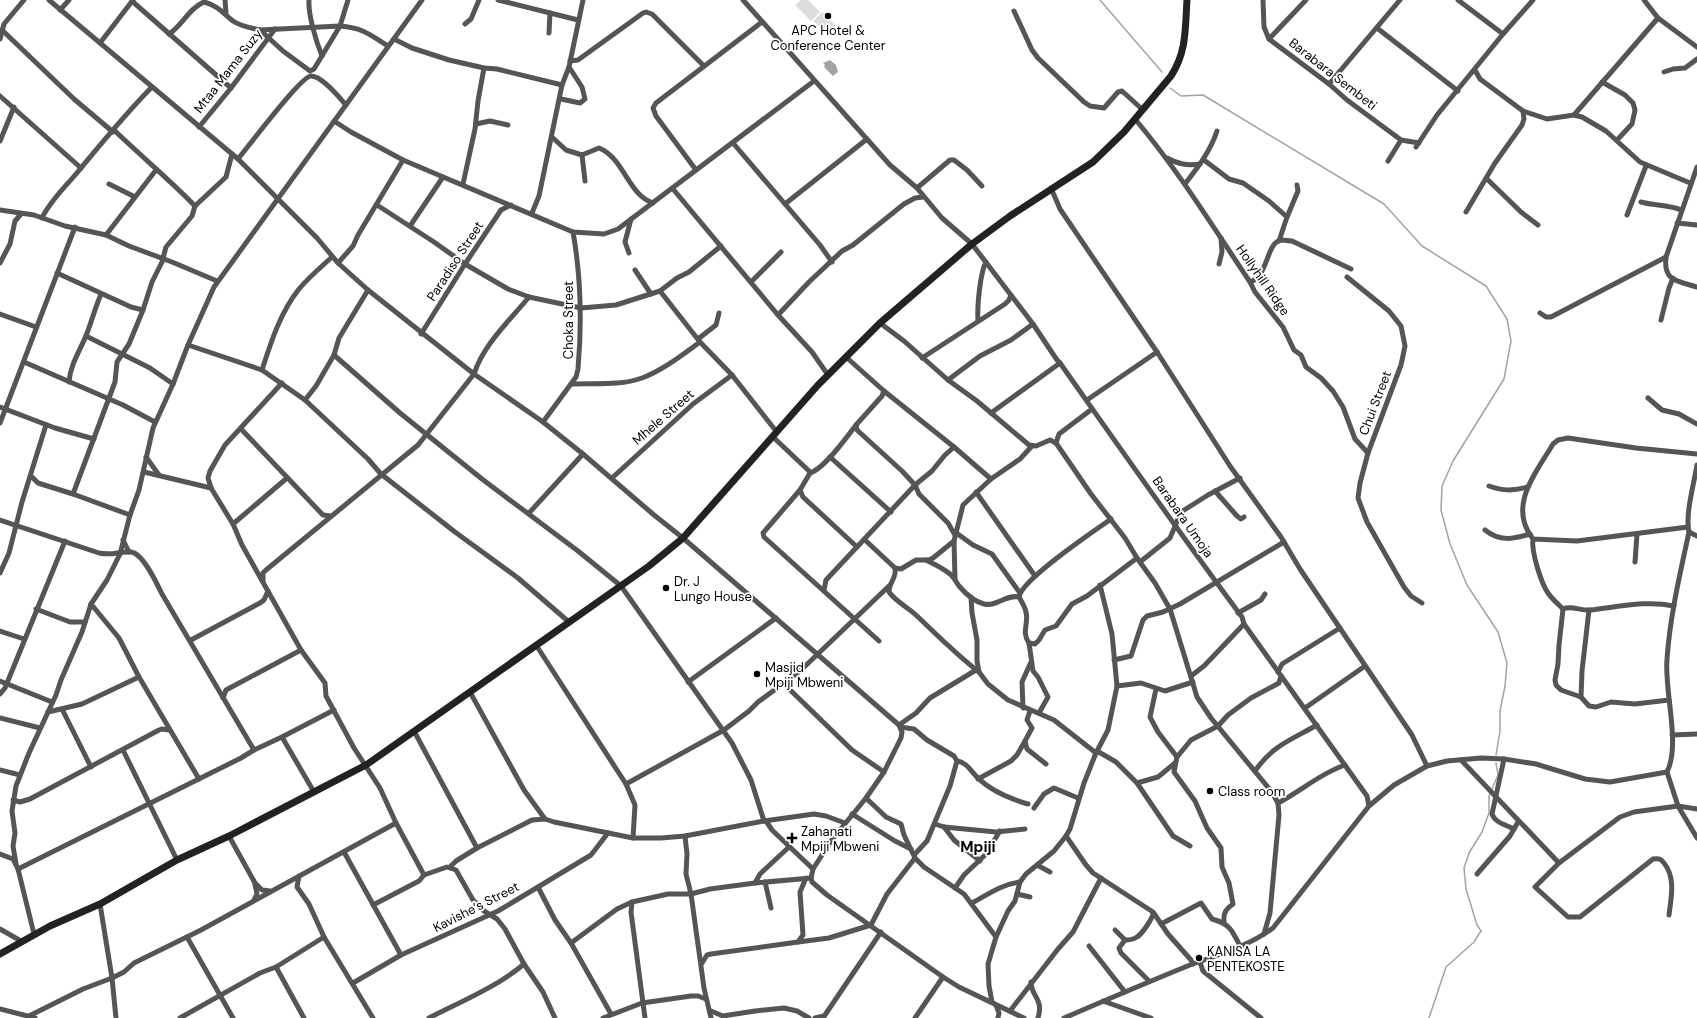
<svg xmlns="http://www.w3.org/2000/svg" width="1697" height="1018" font-family="'DM Sans',sans-serif">
	<rect width="100%" height="100%" fill="#fff"/>
	<g fill="#dcdcdc">
		<polygon points="801,0 808,0 820,12 811,21 795,5"/>
		<polygon points="822,12 837,27 828,36 813,21"/>
	</g>
	<polygon fill="#a3a3a3" points="830,60 836,65 838,72 833,76 824,67 825,65 823,63"/>
	<g fill="none" stroke-linecap="round" stroke-linejoin="round">
		<g stroke="#a3a3a3" stroke-width="1.5">
			<polyline points="1100,0 1162,72"/>
			<polyline points="1170,88 1181,96 1203,95 1384,204 1422,246 1486,286 1507,319 1511,341 1504,379 1453,461 1442,486 1441,510 1450,544 1467,585 1498,632 1507,663 1505,686 1500,711 1500,731 1496,755"/>
			<polyline points="1429,1018 1446,967 1474,942 1481,931 1477,925 1466,889 1464,868 1469,853 1482,832 1489,813 1489,796 1498,775 1496,763"/>
		</g>
		<g stroke="#555" stroke-width="5">
			<polyline points="49,0 238,159 317,238 338,263 368,290 474,374 543,422 583,454 654,515 683,538 899,725 902,732 901,738 884,772 866,798 831,841 813,869 811,878 812,882 827,895 943,977 959,987 1024,1018"/>
			<polyline points="225,0 226,13"/>
			<path d="M309 0C308 15 316 41 322 56"/>
			<polyline points="498,0 578,20"/>
			<path d="M743 0 890 165 917 188 942 218 972 244 1033 324 1057 360 1060 363C1120 448 1180 534 1242 617L1244 624 1367 796 1369 806"/>
			<polyline points="1263,0 1264,27 1269,39 1329,84 1347,100 1401,140 1419,143"/>
			<polyline points="1458,0 1503,34"/>
			<polyline points="1644,0 1658,18 1697,47"/>
			<polyline points="132,1 231,88"/>
			<polyline points="60,10 69,0"/>
			<polyline points="1014,11 1032,50 1038,58 1084,102 1090,106 1104,108 1118,92 1122,91 1143,110"/>
			<polyline points="465,24 471,19 479,0"/>
			<polyline points="1377,28 1458,91"/>
			<polyline points="2,30 74,99 113,132"/>
			<polyline points="260,30 283,51 310,71 314,69 340,26 348,0"/>
			<polyline points="549,33 550,13"/>
			<path d="M169 34C182 26 189 8 204 2 217 5 223 13 233 21 240 26 251 28 260 30L340 26C363 28 369 34 388 46"/>
			<polyline points="0,39 4,24 24,0"/>
			<polyline points="394,39 412,48 449,60 484,68 497,69 562,85"/>
			<polyline points="1269,39 1306,0"/>
			<polyline points="100,43 133,0"/>
			<polyline points="570,61 578,60 643,13 646,12 652,14 704,66"/>
			<polyline points="1475,70 1480,79 1523,111 1547,119 1574,115 1582,117 1606,131 1640,162 1690,183"/>
			<polyline points="1664,72 1673,69 1685,68 1697,59"/>
			<polyline points="1602,82 1625,95 1633,103 1635,110 1632,124 1617,140"/>
			<polyline points="1329,84 1400,0"/>
			<polyline points="0,96 81,168"/>
			<polyline points="561,99 580,103 585,99 582,87 569,67"/>
			<polyline points="1574,115 1658,18"/>
			<path d="M1135 119C1178 170 1213 227 1250 282L1255 292 1283 327 1294 350 1301 355 1306 367 1321 378 1333 391 1343 407 1355 439 1368 453"/>
			<polyline points="334,121 351,132 403,160 573,232 604,234 618,229 814,81"/>
			<polyline points="476,124 490,121 508,125"/>
			<polyline points="199,127 231,88 275,29"/>
			<path d="M553 138 566 150 582 155 599 148C624 158 628 195 653 203"/>
			<polyline points="0,141 14,107"/>
			<polyline points="733,143 820,245 832,262"/>
			<polyline points="1416,147 1437,115 1503,34 1533,0"/>
			<polyline points="582,155 585,181"/>
			<path d="M1167 158C1178 164 1187 166 1200 164"/>
			<path d="M238 159C248 147 301 76 311 76 322 76 339 97 346 105"/>
			<polyline points="1204,160 1229,179 1243,183 1269,201 1287,217"/>
			<polyline points="1388,161 1401,140"/>
			<path d="M1697 167 1666 257C1663 282 1678 281 1697 287"/>
			<polyline points="696,170 656,116 653,108 656,103 762,22"/>
			<polyline points="1487,179 1521,212 1538,225"/>
			<polyline points="109,184 135,197"/>
			<polyline points="463,184 475,129 478,101 484,68"/>
			<path d="M1185 184C1198 167 1210 152 1217 131"/>
			<polyline points="917,188 950,160 954,160 967,170 982,186"/>
			<polyline points="1051,188 1060,209 1157,352 1230,466 1281,537 1300,569 1412,735 1427,766"/>
			<polyline points="673,189 778,315 812,352 828,375"/>
			<path d="M1641 202C1655 206 1668 204 1681 210"/>
			<polyline points="785,204 867,139"/>
			<polyline points="377,205 434,242 465,264 508,289 529,297 581,308 616,305 660,291 677,278 689,272 721,246"/>
			<polyline points="195,206 226,177 232,154"/>
			<polyline points="0,210 34,215 65,226 106,235 129,246 172,262 217,281"/>
			<polyline points="1466,212 1495,163 1522,125 1524,119 1523,111"/>
			<polyline points="532,213 539,196 562,85 569,67 583,0"/>
			<polyline points="1627,215 1646,166"/>
			<path d="M42 218C50 201 65 187 76 174 101 144 125 114 152 87"/>
			<polyline points="1677,223 1697,225"/>
			<polyline points="410,226 443,177"/>
			<polyline points="106,235 156,170"/>
			<polyline points="1279,241 1287,217 1298,191 1297,185"/>
			<polyline points="629,253 625,242 631,219"/>
			<polyline points="0,263 10,244 15,221 21,214"/>
			<polyline points="338,263 353,246 358,235 403,160"/>
			<polyline points="1219,264 1222,252 1221,238"/>
			<polyline points="635,270 651,294"/>
			<polyline points="57,273 131,307 143,310"/>
			<polyline points="1347,277 1389,311 1401,326 1405,346 1401,365 1368,453 1360,483 1358,498 1367,522 1404,587 1411,596 1422,603"/>
			<polyline points="751,282 781,252"/>
			<path d="M1250 282C1269 276 1266 241 1282 240 1285 240 1289 241 1292 241L1351 269"/>
			<polyline points="368,290 339,338 334,355 400,413 482,479 578,551 621,586 732,743 751,780 764,821"/>
			<polyline points="660,291 700,342 732,375 776,431"/>
			<polyline points="1540,313 1546,317 1551,317 1666,257"/>
			<polyline points="0,314 36,327"/>
			<polyline points="778,315 809,282 842,251 853,245 904,204 915,198 923,197"/>
			<polyline points="1661,320 1669,288 1673,278"/>
			<path d="M978 321C977 307 980 273 986 262"/>
			<polyline points="880,323 904,341 948,380 977,401 1029,445 1036,446 1050,440 1056,443 1091,494 1125,538 1137,558 1155,583 1170,609 1197,697 1211,718 1271,791 1278,803 1279,815 1270,913 1264,934"/>
			<polyline points="421,334 465,264 501,210 511,205"/>
			<polyline points="86,336 150,368 173,384"/>
			<polyline points="698,339 716,325 719,313"/>
			<polyline points="188,345 262,370 305,400 368,459 381,474 455,532 518,578 569,622"/>
			<polyline points="846,357 884,391 882,396 856,425 857,430 902,471 915,485 919,494 948,523 955,535"/>
			<polyline points="922,358 1005,304 1009,300 1011,295"/>
			<polyline points="24,362 123,405 155,422"/>
			<path d="M262 370C271 342 280 313 299 289 309 277 321 267 332 257"/>
			<polyline points="948,380 980,356 1011,340 1033,324"/>
			<path d="M69 382C70 366 79 352 85 338 91 324 95 308 101 294"/>
			<polyline points="282,383 225,445 210,471 208,478 211,488 233,524 242,545 301,650 325,683 326,696 354,748 380,788 396,823 424,875 447,867 456,870 473,900 484,911 497,919 505,929 524,964 543,992 555,1018"/>
			<path d="M572 384C595 383 620 386 642 378 663 370 682 355 700 342"/>
			<polyline points="884,391 954,447 991,479"/>
			<polyline points="1648,398 1662,410 1679,414 1697,424"/>
			<polyline points="305,400 316,386 334,355"/>
			<polyline points="1087,400 1157,352"/>
			<polyline points="0,407 55,428 94,439"/>
			<polyline points="991,413 1060,363"/>
			<path d="M543 422 576 377 578 369C582 323 581 277 573 232"/>
			<polyline points="0,423 75,227"/>
			<polyline points="241,429 323,515 331,516"/>
			<polyline points="772,436 809,471 810,473 800,490 803,497 857,547"/>
			<polyline points="1056,443 1059,434 1092,409"/>
			<polyline points="146,457 159,475"/>
			<polyline points="830,457 891,512"/>
			<path d="M1697 465C1694 484 1685 514 1689 532L1697 536"/>
			<polyline points="144,472 211,488"/>
			<path d="M810 473C824 469 847 437 856 425"/>
			<polyline points="31,476 38,483 73,494 130,515"/>
			<polyline points="612,478 693,404 732,375"/>
			<path d="M1489 486C1503 491 1513 491 1528 487"/>
			<polyline points="800,490 763,533 764,537 879,641"/>
			<polyline points="1215,491 1237,516 1241,519 1244,517"/>
			<polyline points="976,492 1035,576"/>
			<path d="M73 494 115 382 117 362 129 344 143 310 152 282 162 262 166 247 192 216 195 206C170 180 141 156 114 130"/>
			<polyline points="529,513 583,454"/>
			<path d="M0 520 99 553C113 556 119 551 131 552 143 553 157 584 162 594L254 750"/>
			<polyline points="233,524 287,478"/>
			<path d="M1688 527 1577 541 1533 539C1507 506 1536 473 1553 444L1558 440 1568 438 1636 448 1697 454"/>
			<path d="M1485 530C1500 542 1513 539 1530 534"/>
			<polyline points="955,532 973,545 992,554 1020,593"/>
			<path d="M1533 539C1531 551 1541 583 1548 593 1552 599 1558 604 1563 609"/>
			<polyline points="123,540 129,552"/>
			<polyline points="865,540 895,568 901,569 916,560 929,560 933,558 954,541"/>
			<path d="M926 560C934 564 943 568 950 574 954 577 956 582 959 586 965 593 975 602 984 604 997 607 1006 594 1019 597 1022 602 1025 607 1026 612 1029 623 1021 632 1029 643L1035 644 1039 640 1045 630 1056 626 1072 604 1087 596 1137 558"/>
			<polyline points="1140,562 1170,538 1181,512 1208,495 1240,478"/>
			<polyline points="1635,562 1637,534"/>
			<path d="M895 568C897 578 889 582 889 592 896 602 908 607 917 616 937 635 957 655 979 672"/>
			<polyline points="0,573 9,553 22,502 46,425"/>
			<polyline points="955,579 954,541 963,505 991,479 1020,459 1032,446"/>
			<path d="M263 581V573L266 570 418 445 474 374C483 345 510 320 529 297"/>
			<polyline points="824,590 826,580 915,485 932,471 945,455 954,447"/>
			<polyline points="971,597 972,613 977,640 977,661 979,672 988,684 1008,700 1054,720 1096,753"/>
			<path d="M1019 597C1022 579 1093 532 1111 519"/>
			<polyline points="91,604 119,638 139,677 199,779"/>
			<polyline points="36,609 70,622 85,622"/>
			<polyline points="1589,610 1582,671 1581,697 1589,706 1596,707 1611,702 1635,704 1669,700"/>
			<polyline points="1238,613 1261,600 1265,594"/>
			<polyline points="0,631 24,639"/>
			<polyline points="191,640 260,603 264,600 268,591"/>
			<polyline points="1029,643 1033,671 1038,677 1048,697 1039,713"/>
			<polyline points="536,645 626,784 635,805 633,838"/>
			<polyline points="1114,660 1131,656 1143,620 1147,616 1163,612 1180,604 1284,542"/>
			<polyline points="1278,672 1282,664 1340,628"/>
			<polyline points="1191,676 1204,666 1244,624"/>
			<polyline points="0,681 52,702"/>
			<polyline points="688,682 776,618"/>
			<polyline points="784,684 852,750 884,772"/>
			<polyline points="1117,686 1141,683 1165,691 1193,682"/>
			<polyline points="1156,689 1150,717 1158,732 1177,757"/>
			<polyline points="470,692 524,790 545,819 554,822 633,838 661,838 685,836 764,821 814,814 826,816 845,823"/>
			<polyline points="0,694 5,688 65,541"/>
			<path d="M1581 697 1561 690 1556 685 1555 680 1558 664 1559 645 1563 609C1571 605 1581 611 1590 610 1618 607 1646 600 1674 606"/>
			<polyline points="223,698 226,690 301,650"/>
			<polyline points="1023,708 1022,682 1031,662"/>
			<polyline points="1305,708 1365,666"/>
			<polyline points="62,709 91,767"/>
			<polyline points="1030,711 1027,720 1032,728 1025,741 1027,749 1046,764"/>
			<polyline points="48,712 82,704 139,677"/>
			<polyline points="0,718 40,728"/>
			<polyline points="899,725 916,713 930,698 976,670"/>
			<polyline points="900,727 914,729 927,740 954,756 957,761 950,786 927,841 914,855"/>
			<polyline points="414,731 477,848"/>
			<polyline points="1672,735 1697,734"/>
			<polyline points="282,737 314,792"/>
			<polyline points="123,750 177,860"/>
			<polyline points="1097,751 1116,762 1137,783 1158,777 1175,763"/>
			<path d="M1504 759 1492 814C1495 823 1507 825 1514 829"/>
			<polyline points="1461,760 1559,863"/>
			<path d="M957 761C967 762 971 772 978 778 991 791 1011 799 1028 804"/>
			<polyline points="0,770 20,775"/>
			<path d="M1255 771C1273 745 1291 740 1317 725"/>
			<polyline points="1667,772 1678,806 1697,838"/>
			<polyline points="978,779 1011,761 1017,755 1025,741"/>
			<polyline points="1137,783 1173,836 1190,846"/>
			<polyline points="626,784 724,730 749,711 758,702 800,671 889,586"/>
			<polyline points="866,798 886,817 901,824 904,835 915,858 924,867 964,894 996,937"/>
			<polyline points="13,800 20,802 30,799 159,730 162,729 169,730"/>
			<path d="M1278 803C1301 791 1321 773 1345 765"/>
			<polyline points="1034,808 1044,794 1054,788 1078,798"/>
			<polyline points="852,814 895,841 911,849"/>
			<polyline points="766,821 772,830 813,869"/>
			<polyline points="935,824 944,827 996,832 1025,829"/>
			<polyline points="944,827 954,840 980,861"/>
			<polyline points="229,836 255,883 262,890 270,891"/>
			<polyline points="685,836 687,854 686,874 691,894 704,988 711,1018"/>
			<polyline points="1066,836 1086,865 1093,873 1153,912 1168,934 1191,960 1193,964"/>
			<polyline points="344,852 401,955"/>
			<polyline points="0,854 13,859 18,869 34,934"/>
			<polyline points="16,864 13,846 15,833 12,811 16,786 29,753 56,695 61,680 82,632 91,604 107,580 120,554 130,515 139,490 153,428 173,384 188,345 214,287 422,0"/>
			<polyline points="1037,865 1050,872"/>
			<polyline points="450,867 456,861 477,848 532,820 545,819"/>
			<polyline points="18,869 241,758 254,750 282,737 334,710"/>
			<polyline points="1477,874 1510,836 1518,822"/>
			<polyline points="299,876 297,887 309,904 324,937 373,1018"/>
			<polyline points="765,882 771,908"/>
			<polyline points="755,883 760,874 789,847"/>
			<polyline points="538,887 555,920 571,943 611,1014"/>
			<polyline points="955,888 964,875 985,855 1000,831"/>
			<polyline points="1017,894 1030,897"/>
			<polyline points="254,900 257,894 255,884"/>
			<polyline points="632,902 631,912 645,1018"/>
			<path d="M972 903C989 894 1000 885 1020 882"/>
			<polyline points="100,904 112,978 116,1018"/>
			<polyline points="373,905 419,881 424,875"/>
			<path d="M1669 915C1671 898 1676 878 1664 863 1661 859 1659 858 1653 859L1580 917H1568L1535 887 1559 863 1620 817 1634 812 1678 806 1697 809"/>
			<path d="M1224 922C1223 913 1226 909 1233 904L1229 883 1222 867 1221 848 1207 828 1195 801 1174 772 1177 757 1191 740 1218 726 1228 715 1251 698 1279 683 1281 676"/>
			<path d="M1161 924 1201 903 1212 919C1230 924 1232 930 1240 946"/>
			<polyline points="0,929 21,941"/>
			<polyline points="1115,930 1125,940 1119,948 1121,953 1149,981"/>
			<polyline points="187,937 233,1018"/>
			<path d="M1125 940C1128 940 1134 939 1137 937 1142 934 1153 918 1153 913"/>
			<polyline points="798,942 829,938 871,925 887,894 915,858"/>
			<polyline points="571,943 617,909 632,902 668,894 691,894 710,889 755,883 811,878"/>
			<polyline points="1089,946 1125,992"/>
			<polyline points="1200,962 1203,971 1261,1018"/>
			<polyline points="702,963 707,955 711,954 798,942 803,935 800,892 806,878"/>
			<polyline points="276,967 304,1018"/>
			<path d="M1031 982C1031 997 1044 998 1038 1018"/>
			<polyline points="353,983 401,955 498,911 538,887 591,855 608,833"/>
			<polyline points="1103,1001 1151,1018"/>
			<polyline points="992,1002 989,986 988,964 996,937 1008,911 1015,901 1020,882 1026,874 1054,851 1066,836 1070,829 1084,783 1096,753 1108,730 1117,686 1112,634 1100,585"/>
			<polyline points="996,1005 999,1013 998,1018"/>
			<polyline points="0,1009 35,1018"/>
			<polyline points="711,1011 723,1016 755,1011 784,1008 797,1011 809,1018"/>
			<polyline points="1010,1011 1058,949 1073,932 1101,878"/>
			<polyline points="29,1016 83,989 112,978 124,972 134,963 201,930 396,823"/>
			<polyline points="180,1018 260,973 276,967 324,937"/>
			<path d="M429 1018C460 1002 497 987 524 964"/>
			<polyline points="603,1018 642,1003 691,996 698,996 706,999"/>
			<polyline points="815,1018 824,1016"/>
			<polyline points="823,1018 881,932"/>
			<polyline points="915,1018 943,977"/>
			<path d="M1064 1018C1106 1000 1148 982 1190 965 1218 955 1249 946 1273 928L1369 806 1394 785 1427 766 1447 761 1481 758 1504 759 1536 764 1585 779 1610 782 1667 772C1681 744 1664 691 1667 659 1670 616 1680 574 1689 532"/>
		</g>
		<path stroke="#222" stroke-width="7" d="M0 954 50 926 100 904 177 860 229 836 366 765 649 566 683 538 818 385 880 323 972 244 1010 216 1093 162 1124 132 1171 76C1187 51 1185 29 1187 0"/>
	</g>
	<g fill="#000" stroke="#fff" stroke-width="1.5">
		<circle cx="828" cy="16" r="4"/>
		<circle cx="666" cy="588" r="4"/>
		<circle cx="757" cy="674" r="4"/>
		<circle cx="1210" cy="791" r="4"/>
		<path d="M790 832h4v4h4v4h-4v4h-4v-4h-4v-4h4z"/>
		<circle cx="1199" cy="958" r="4"/>
	</g>
	<g text-anchor="middle" dominant-baseline="central" stroke-width="3.5" stroke-linejoin="round" paint-order="stroke">
		<g font-size="13" fill="#000" stroke="#fff" text-anchor="start">
			<text x="828" y="30" text-anchor="middle">APC Hotel &amp;<tspan x="828" dy="15">Conference Center</tspan></text>
			<text x="674" y="581">Dr. J<tspan x="674" dy="15">Lungo House</tspan></text>
			<text x="765" y="667">Masjid<tspan x="765" dy="15">Mpiji Mbweni</tspan></text>
			<text x="1218" y="791">Class room</text>
			<text x="801" y="831">Zahanati<tspan x="801" dy="15">Mpiji Mbweni</tspan></text>
			<text x="1207" y="951">KANISA LA<tspan x="1207" dy="15">PENTEKOSTE</tspan></text>
		</g>
		<g font-size="13" fill="#000" stroke="#fff">
			<text transform="translate(228 71) rotate(-52)">Mtaa Mama Suzy</text>
			<text transform="translate(1333 74) rotate(38)">Barabara Sembeti</text>
			<text transform="translate(455 261) rotate(-57)">Paradiso Street</text>
			<text transform="translate(1263 280) rotate(55)">Hollyhill Ridge</text>
			<text transform="translate(568 320) rotate(-90)">Choka Street</text>
			<text transform="translate(1375 403) rotate(-69)">Chui Street</text>
			<text transform="translate(663 417) rotate(-41)">Mhele Street</text>
			<text transform="translate(1183 517) rotate(55)">Barabara Umoja</text>
			<text transform="translate(476 907) rotate(-27)">Kavishe’s Street</text>
		</g>
		<g font-size="15" font-weight="bold" fill="#000" stroke="#fff">
			<text x="978" y="847">Mpiji</text>
		</g>
	</g>
</svg>
